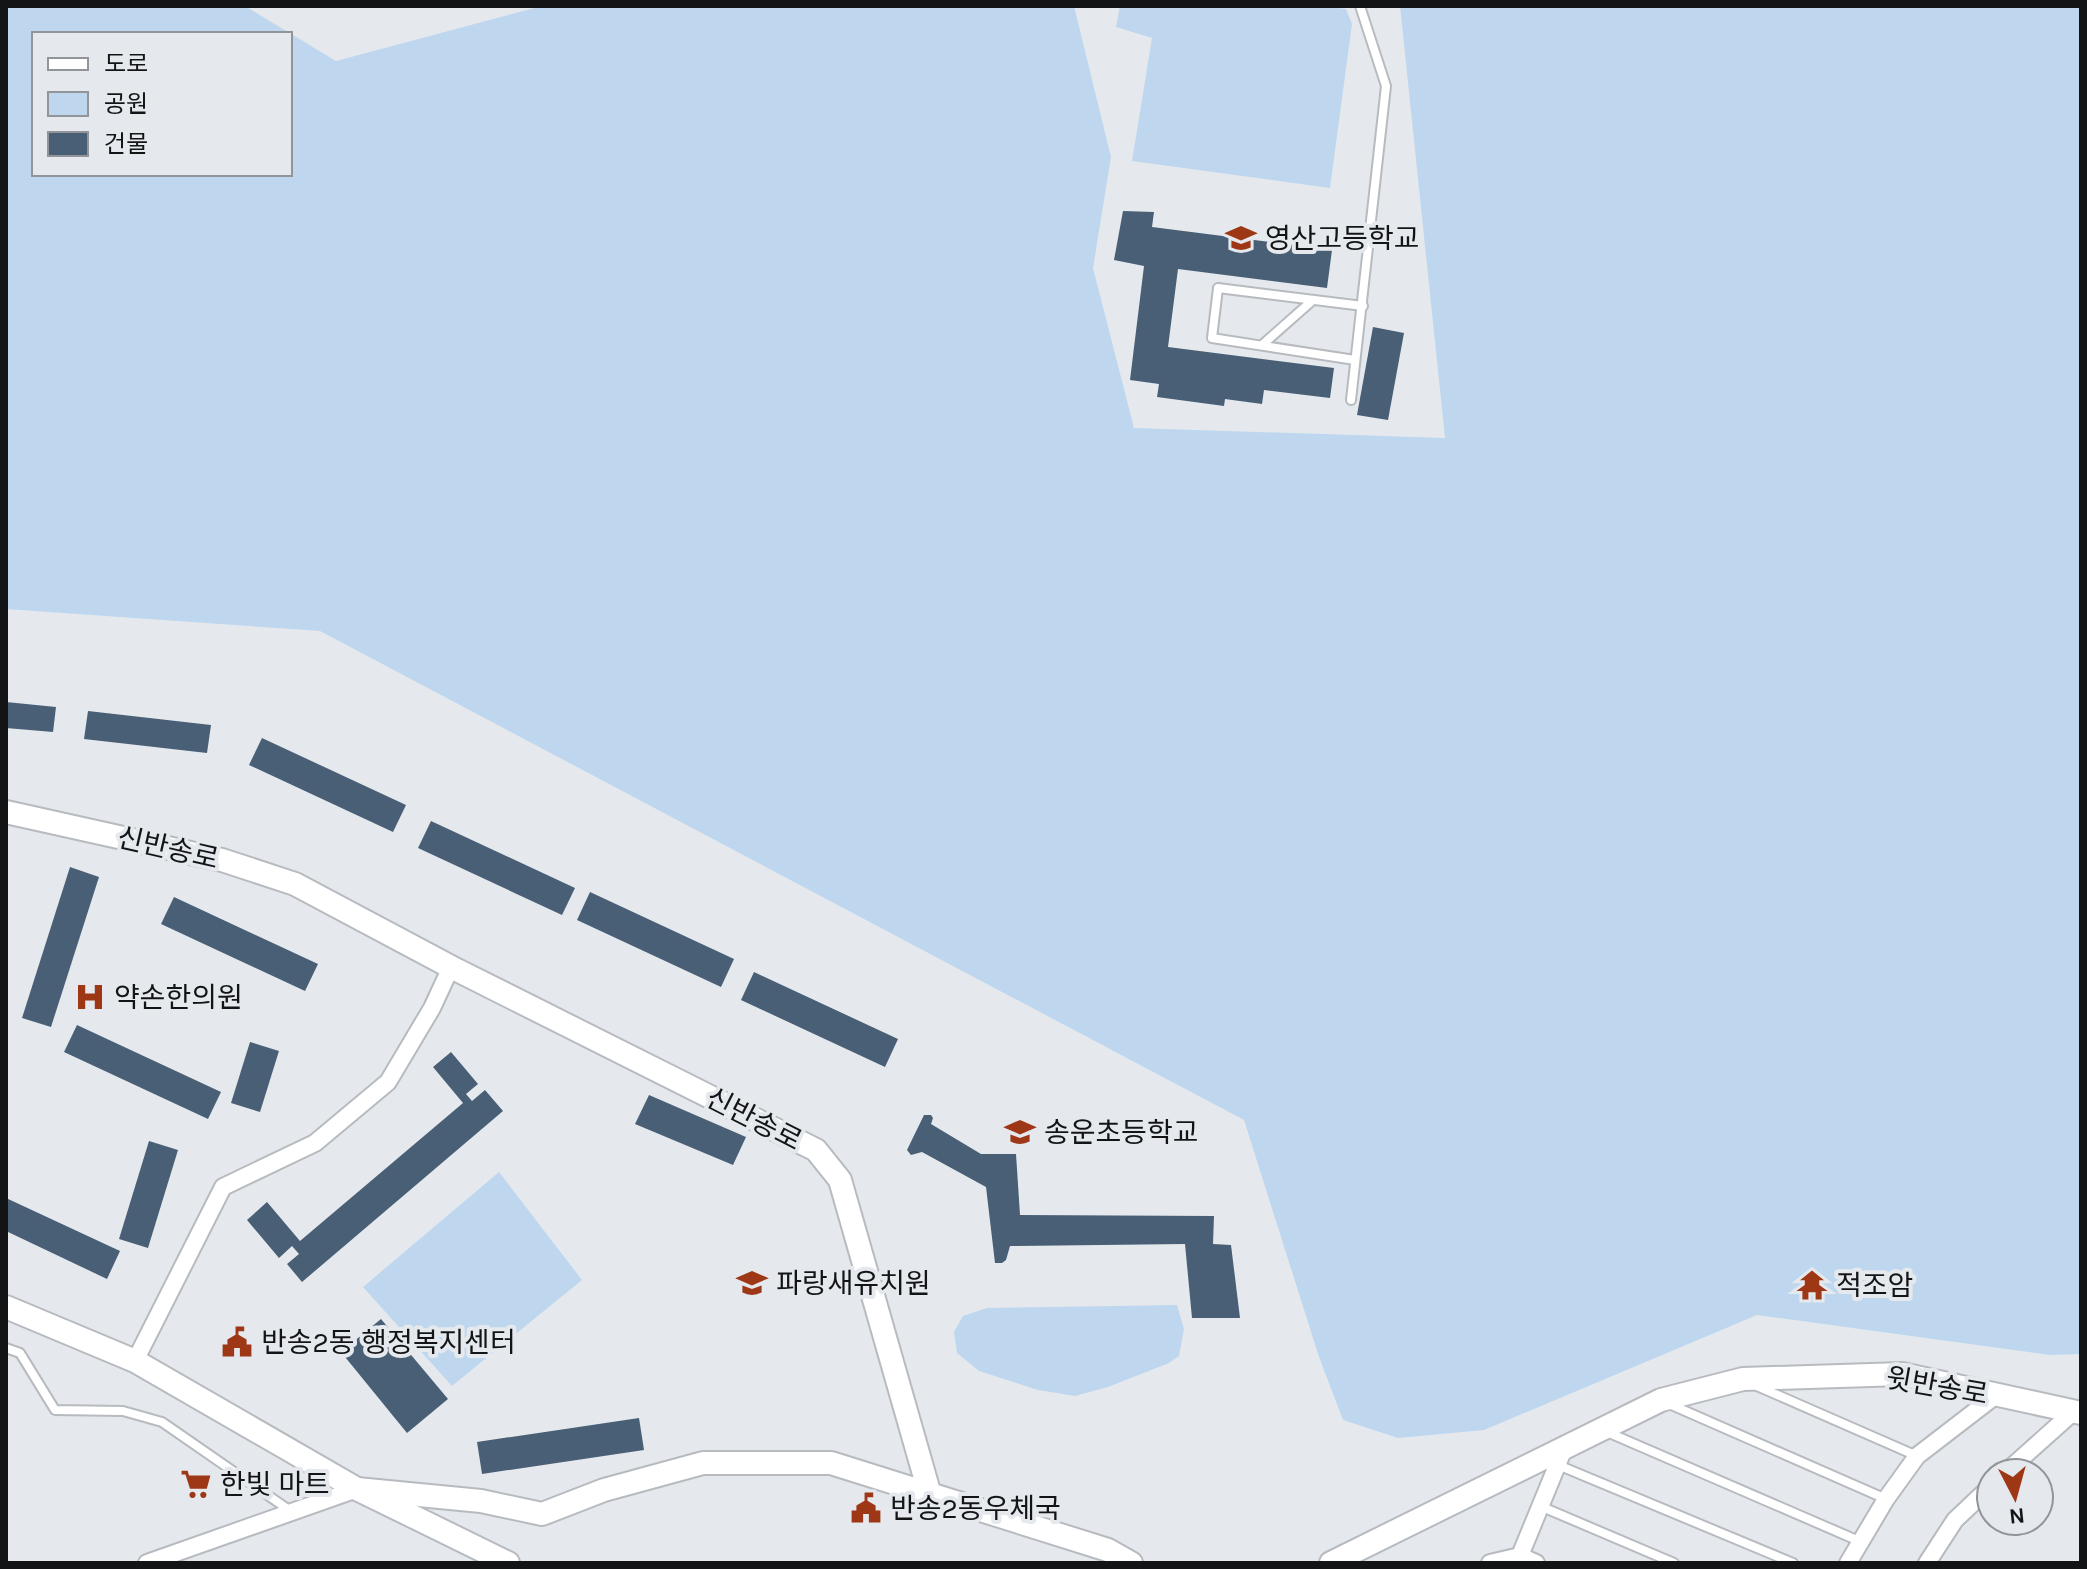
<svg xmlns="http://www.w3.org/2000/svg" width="2087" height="1569" font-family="Karla,'Noto Sans KR',sans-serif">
	<rect width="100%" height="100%" fill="#e5e9ee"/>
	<g fill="#bed7ef" fill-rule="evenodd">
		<path d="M6 6H245L336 61 542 6H1074L1111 157 1093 268 1134 428 1445 438 1400 6H2081V1354L2050 1355 1757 1315 1484 1430 1398 1438 1343 1420 1319 1357 1244 1120 320 631 6 609ZM34 34H290V174H34Z"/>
		<polygon points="1120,6 1320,6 1346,9 1352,24 1330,188 1132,161 1152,38 1116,27"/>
		<polygon points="499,1172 582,1280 452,1386 363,1287"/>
		<polygon points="1177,1305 1184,1329 1179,1356 1169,1363 1108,1387 1075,1396 1038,1390 979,1371 957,1353 954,1332 963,1316 987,1308"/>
	</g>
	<g fill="#495f75">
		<polygon points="1123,211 1154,212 1152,227 1332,250 1327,288 1178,269 1168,347 1334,368 1330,398 1264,390 1262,404 1225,399 1224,406 1157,397 1159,384 1130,380 1144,266 1114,260"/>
		<polygon points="1373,327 1404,333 1388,420 1357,415"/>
		<polygon points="6,702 56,707 53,732 6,728"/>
		<polygon points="88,711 211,725 207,753 84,739"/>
		<polygon points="262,738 406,805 393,832 249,765"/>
		<polygon points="431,821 575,888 562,915 418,848"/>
		<polygon points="70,867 99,877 51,1027 22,1018"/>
		<polygon points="590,892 734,959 721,987 577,920"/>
		<polygon points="174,897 318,964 305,991 161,924"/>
		<polygon points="754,972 898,1039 885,1067 741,1000"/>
		<polygon points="77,1025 221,1092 208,1119 64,1052"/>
		<polygon points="250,1042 279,1051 260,1112 231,1103"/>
		<polygon points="451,1052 478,1084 466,1094 472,1101 485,1090 503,1111 302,1282 287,1264 299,1254 292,1246 279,1258 247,1220 267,1202 300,1241 463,1103 433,1067"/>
		<polygon points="649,1095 746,1137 733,1165 635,1124"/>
		<polygon points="924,1115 931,1115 933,1118 931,1124 981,1154 1016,1154 1020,1215 1214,1216 1213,1244 1231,1245 1240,1318 1192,1318 1185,1244 1010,1246 1006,1260 1002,1263 995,1263 986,1187 922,1152 911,1155 907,1150"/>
		<polygon points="149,1141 178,1150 148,1248 119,1239"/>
		<polygon points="6,1198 120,1251 107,1279 6,1231"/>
		<polygon points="381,1319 448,1399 407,1433 341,1352"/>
		<polygon points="639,1418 644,1450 482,1474 477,1442"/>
	</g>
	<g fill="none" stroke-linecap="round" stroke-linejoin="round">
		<g stroke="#b7bbc0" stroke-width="12">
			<g id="lane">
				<polyline points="1262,345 1313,300"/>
				<polyline points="1355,360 1212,338 1218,288 1363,306"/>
				<polyline points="1351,400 1386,86 1360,6"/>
				<polyline points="6,1348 20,1353 55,1410 123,1411 162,1422 292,1512"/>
				<polyline points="1757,1386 1917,1456"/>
				<polyline points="1667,1403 1886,1499"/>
				<polyline points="1607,1432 1859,1541"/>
				<polyline points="1558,1465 1793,1563"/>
				<polyline points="1540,1506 1674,1563"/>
			</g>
		</g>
		<g stroke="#b7bbc0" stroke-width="20">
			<g id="street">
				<polyline points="135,1361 223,1187 315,1143 388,1082 432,1008 451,967"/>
				<polyline points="2005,1473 2072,1413"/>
				<polyline points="147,1563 357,1489"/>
				<polyline points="1490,1563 1520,1556 1536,1563"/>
				<polyline points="1517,1563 1563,1451"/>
				<polyline points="1848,1563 1886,1499 1917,1456 1995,1396"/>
				<polyline points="1927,1563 1955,1520 1991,1486"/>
			</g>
		</g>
		<g stroke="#b7bbc0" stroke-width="26">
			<g id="secondary">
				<polyline points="6,812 222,860 295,884 451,967 816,1150 840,1180 930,1495"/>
				<polyline points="6,1307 135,1361 357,1489 508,1563"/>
				<polyline points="357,1489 481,1501 542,1514 604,1490 703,1463 831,1463 1108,1550 1131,1563"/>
				<polyline points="1331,1563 1661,1400 1743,1379 1902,1374 2081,1413"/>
			</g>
		</g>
		<use href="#lane" stroke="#fff" stroke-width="8"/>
		<use href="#street" stroke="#fff" stroke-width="16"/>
		<use href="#secondary" stroke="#fff" stroke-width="22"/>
	</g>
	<defs>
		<g id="school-bare" transform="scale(2.4)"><path d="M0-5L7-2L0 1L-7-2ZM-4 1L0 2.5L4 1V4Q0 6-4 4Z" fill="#9e3716" stroke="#e5e9ee" stroke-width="2.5" paint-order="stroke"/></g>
		<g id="hospital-bare" transform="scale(2.4)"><path d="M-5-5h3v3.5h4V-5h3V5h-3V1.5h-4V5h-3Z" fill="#9e3716" stroke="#e5e9ee" stroke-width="2.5" paint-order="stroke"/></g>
		<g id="temple-bare" transform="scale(2.4)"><path d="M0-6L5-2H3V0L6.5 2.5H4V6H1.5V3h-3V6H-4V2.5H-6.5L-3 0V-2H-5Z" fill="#9e3716" stroke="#e5e9ee" stroke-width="2.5" paint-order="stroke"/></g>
		<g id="civic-bare" transform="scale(2.4)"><path d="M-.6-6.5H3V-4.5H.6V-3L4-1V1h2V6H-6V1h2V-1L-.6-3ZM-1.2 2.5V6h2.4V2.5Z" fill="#9e3716" stroke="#e5e9ee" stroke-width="2.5" paint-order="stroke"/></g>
		<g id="supermarket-bare" transform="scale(2.4)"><path d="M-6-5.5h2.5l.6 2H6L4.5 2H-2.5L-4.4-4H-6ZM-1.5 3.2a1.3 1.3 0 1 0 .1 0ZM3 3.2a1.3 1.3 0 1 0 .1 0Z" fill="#9e3716" stroke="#e5e9ee" stroke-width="2.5" paint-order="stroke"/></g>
	</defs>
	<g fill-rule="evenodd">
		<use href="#school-bare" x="1241" y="238"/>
		<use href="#hospital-bare" x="90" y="997"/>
		<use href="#school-bare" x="1020" y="1132"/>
		<use href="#school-bare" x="752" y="1283"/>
		<use href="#temple-bare" x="1812" y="1285"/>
		<use href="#civic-bare" x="237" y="1342"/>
		<use href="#supermarket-bare" x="196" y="1484"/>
		<use href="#civic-bare" x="866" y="1508"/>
	</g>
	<g text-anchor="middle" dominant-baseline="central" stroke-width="8" stroke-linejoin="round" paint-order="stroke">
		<g font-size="28" fill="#121416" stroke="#e5e9ee" text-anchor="start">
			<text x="1265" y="238">영산고등학교</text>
			<text x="114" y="997">약손한의원</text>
			<text x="1044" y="1132">송운초등학교</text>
			<text x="776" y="1283">파랑새유치원</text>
			<text x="1836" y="1285">적조암</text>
			<text x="261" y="1342">반송2동 행정복지센터</text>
			<text x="220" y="1484">한빛 마트</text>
			<text x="890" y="1508">반송2동우체국</text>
		</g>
		<g font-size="28" fill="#121416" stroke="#e5e9ee">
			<text transform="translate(168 848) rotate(13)">신반송로</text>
			<text transform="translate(754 1119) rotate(27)">신반송로</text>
			<text transform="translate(1937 1386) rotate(10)">윗반송로</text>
		</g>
	</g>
	<rect width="2087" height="1569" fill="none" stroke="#121416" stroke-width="16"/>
	<rect x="32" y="32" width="260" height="144" fill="#e5e9ee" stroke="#919498" stroke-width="2"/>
	<rect x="48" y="58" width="40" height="12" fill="#ffffff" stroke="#919498" stroke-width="2"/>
	<text x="104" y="72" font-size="24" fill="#121416">도로</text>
	<rect x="48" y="92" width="40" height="24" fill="#bed7ef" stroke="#919498" stroke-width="2"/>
	<text x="104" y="112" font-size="24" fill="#121416">공원</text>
	<rect x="48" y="132" width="40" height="24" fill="#495f75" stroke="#919498" stroke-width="2"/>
	<text x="104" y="152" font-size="24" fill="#121416">건물</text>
	<g transform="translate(2015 1497) rotate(174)"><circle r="38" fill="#e5e9ee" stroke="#919498" stroke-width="2"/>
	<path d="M0-6L14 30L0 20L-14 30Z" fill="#9e3716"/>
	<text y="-12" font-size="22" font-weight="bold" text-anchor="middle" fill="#121416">N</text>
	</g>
</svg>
